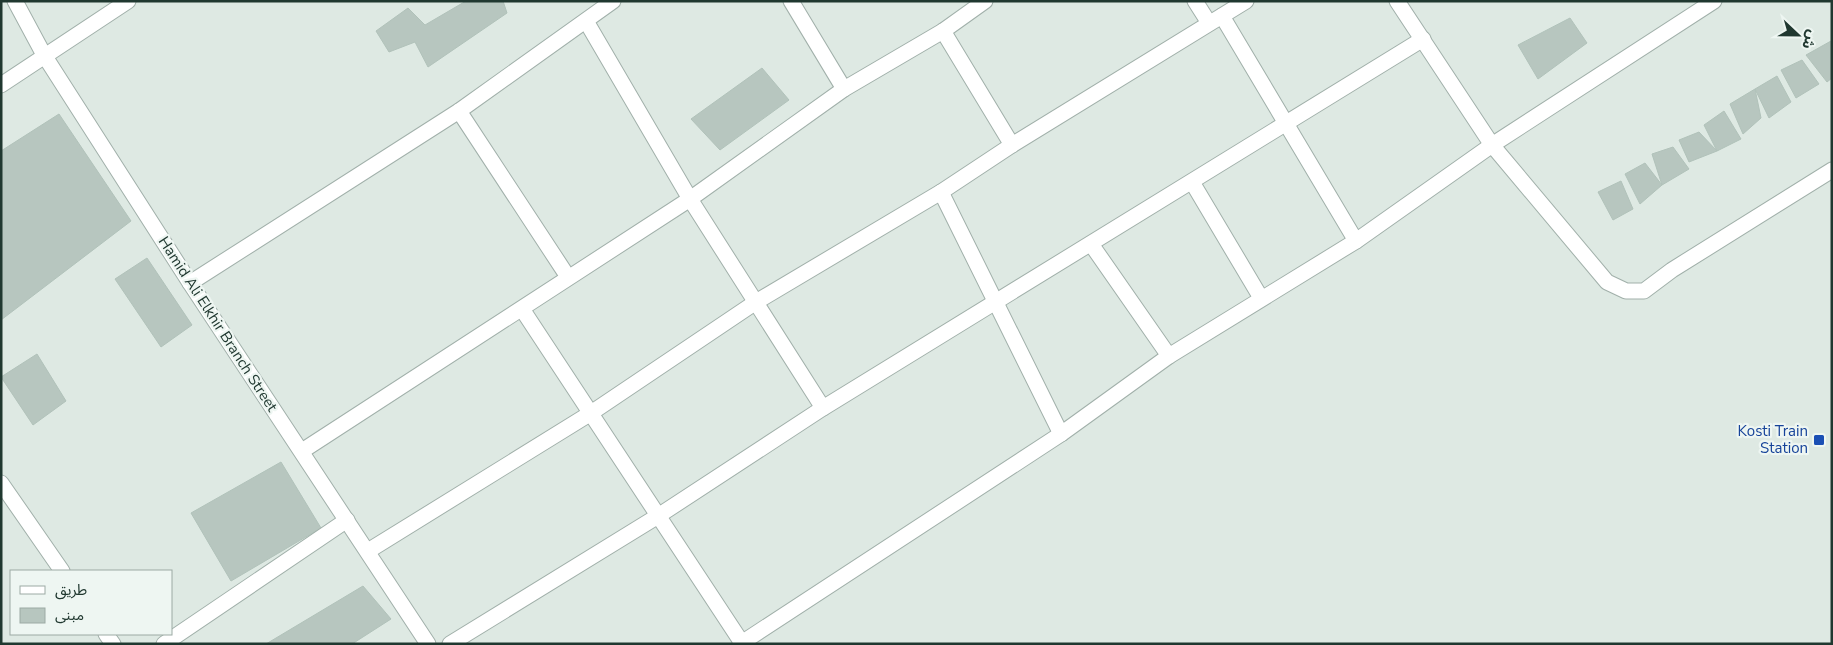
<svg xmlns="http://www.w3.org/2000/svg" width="1833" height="645" font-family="'Nunito Sans','Noto Sans Arabic',sans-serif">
	<rect width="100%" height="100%" fill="#dee9e3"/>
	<g fill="#b7c6bf" stroke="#b1c2ba">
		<polygon points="466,1 503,1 507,13 428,67 415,42 389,52 376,31 408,8 425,25"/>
		<polygon points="1570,18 1587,43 1538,79 1518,45"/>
		<polygon points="1831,41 1832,78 1827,82 1806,55"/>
		<polygon points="1802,60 1819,84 1796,98 1781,70"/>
		<polygon points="762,68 789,100 720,150 691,119"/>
		<polygon points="1777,76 1791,102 1769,118 1755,89"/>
		<polygon points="1755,89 1761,118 1743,134 1730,104"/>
		<polygon points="1724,111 1741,139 1717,151 1704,125"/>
		<polygon points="59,114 131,221 1,320 1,151"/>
		<polygon points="1699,132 1717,151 1689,162 1679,140"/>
		<polygon points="1673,147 1689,169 1662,185 1652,154"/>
		<polygon points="1645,163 1662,185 1640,204 1625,174"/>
		<polygon points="1621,181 1633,209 1613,220 1598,192"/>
		<polygon points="147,258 192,325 161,347 115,279"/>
		<polygon points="37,354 66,401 33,425 1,377"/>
		<polygon points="281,462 321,528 231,581 191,513"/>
		<polygon points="363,586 391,619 352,644 266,644"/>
	</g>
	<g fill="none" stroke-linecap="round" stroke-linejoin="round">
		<g stroke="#a1b0aa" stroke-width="17">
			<g id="minor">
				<polyline points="15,1 44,55 190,283 428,644"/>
				<polyline points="791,1 844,89"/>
				<polyline points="1195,1 1209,23"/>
				<polyline points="1397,1 1492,145 1607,282 1626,291 1644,291 1672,270 1832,170"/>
				<polyline points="1222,16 1356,241"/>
				<polyline points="586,21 690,199 823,408"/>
				<polyline points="943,31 1012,145"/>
				<polyline points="1,85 128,1"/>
				<polyline points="459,111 568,277"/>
				<polyline points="1192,182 1261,298"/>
				<polyline points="941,192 1061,434"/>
				<polyline points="1091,244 1169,356"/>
				<polyline points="190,283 459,111 613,1"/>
				<polyline points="522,309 742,643"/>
				<polyline points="302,451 690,199 844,89 943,31 985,1"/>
				<polyline points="1,483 62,571"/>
				<polyline points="368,551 591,413 756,302 941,192 1012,145 1246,1"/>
				<polyline points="106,634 113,644"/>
				<polyline points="164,644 347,520"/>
				<polyline points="450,644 658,516 823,408 1423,39"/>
				<polyline points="740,644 1061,434 1169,356 1356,241 1492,145 1714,1"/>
			</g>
		</g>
		<use href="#minor" stroke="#fff" stroke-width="15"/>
	</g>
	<rect fill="#1a4fb4" stroke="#eef6f2" stroke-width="2" x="1813" y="434" width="12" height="12" rx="2.5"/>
	<g text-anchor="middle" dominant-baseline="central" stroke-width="4.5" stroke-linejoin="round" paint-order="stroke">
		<g font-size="15" fill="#203830" stroke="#eef6f2">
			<text transform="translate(218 324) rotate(57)">Hamid Ali Elkhir Branch Street</text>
		</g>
		<g font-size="15" fill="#164399" stroke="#eef6f2" text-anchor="end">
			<text x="1808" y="431">Kosti Train<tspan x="1808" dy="17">Station</tspan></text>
		</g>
	</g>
	<rect width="1833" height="645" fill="none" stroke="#203830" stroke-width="5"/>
	<rect x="10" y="570" width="162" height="65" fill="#eef6f2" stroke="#9caaa4"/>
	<rect x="20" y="586" width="25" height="8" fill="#ffffff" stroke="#9caaa4"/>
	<text x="55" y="595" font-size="15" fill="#203830">طريق</text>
	<rect x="20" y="608" width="25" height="15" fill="#b7c6bf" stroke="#9caaa4"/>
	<text x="55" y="620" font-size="15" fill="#203830">مبنى</text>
	<g transform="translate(1798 35) rotate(112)" stroke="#eef6f2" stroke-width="4" paint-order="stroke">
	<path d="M0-4L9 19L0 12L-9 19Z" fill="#203830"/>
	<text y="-8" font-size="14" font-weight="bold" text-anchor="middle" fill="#203830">ش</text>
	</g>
</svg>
